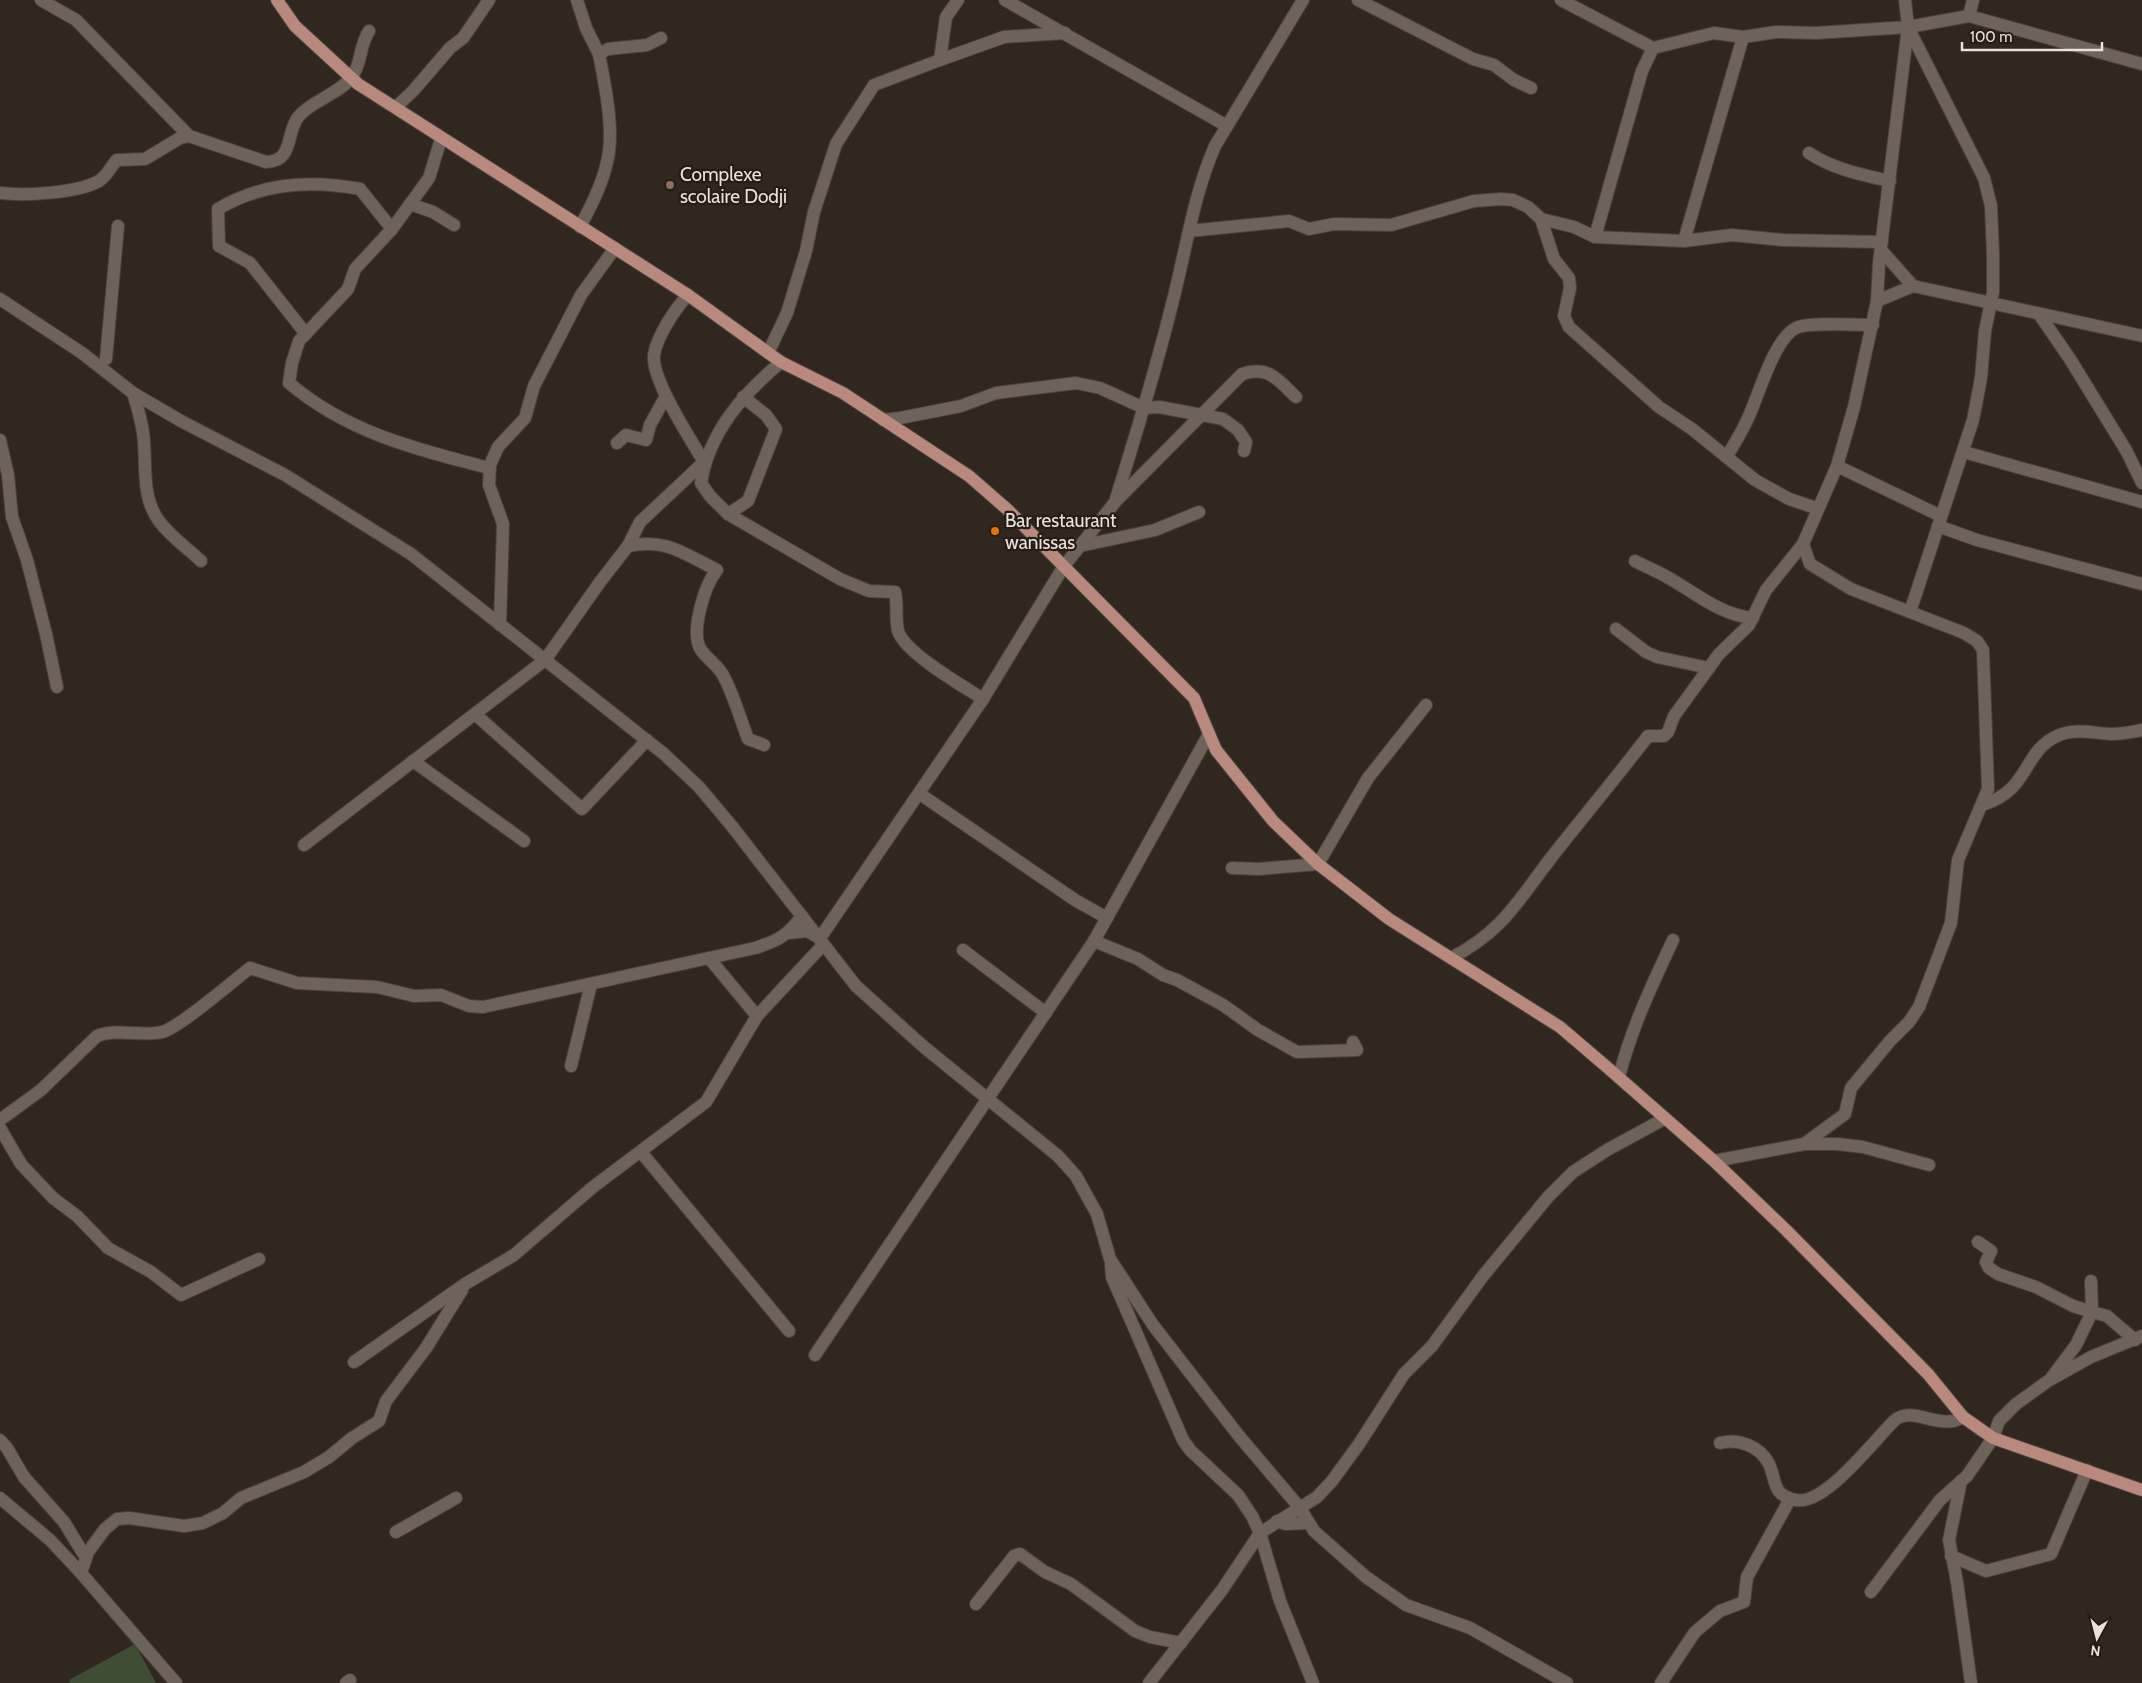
<svg xmlns="http://www.w3.org/2000/svg" width="2142" height="1683" font-family="Cabin,sans-serif">
	<rect width="100%" height="100%" fill="#302720"/>
	<polygon fill="#3e4d34" points="135,1644 156,1683 70,1683 69,1680"/>
	<g fill="none" stroke-linecap="round" stroke-linejoin="round">
		<g stroke="#4a423d" stroke-width="14">
			<g id="minor">
				<polyline points="41,0 76,20 189,136"/>
				<polyline points="577,0 586,28 599,54"/>
				<polyline points="1005,0 1227,126"/>
				<polyline points="1358,0 1473,59 1494,65 1514,80 1531,88"/>
				<polyline points="1561,0 1653,48 1714,33 1743,37 1776,32 1816,33 1908,27 1984,178 1991,206 1993,254 1993,292 1985,331 1981,378 1973,420 1910,612"/>
				<polyline points="1969,16 1973,0"/>
				<polyline points="1908,27 1969,16 2142,64"/>
				<polyline points="940,60 1004,37 1065,33"/>
				<polyline points="396,107 413,91 450,48 463,38 489,0"/>
				<path d="M441 139 429 178 392 229 355 269 348 289 299 341 292 363 289 383C348 433 416 449 489 468"/>
				<path d="M1809 153C1833 169 1862 175 1890 181"/>
				<path d="M0 193C25 196 78 193 99 181 107 176 111 166 117 160L145 159 180 138 189 136 266 162C295 161 285 132 299 116 313 100 339 94 352 77 362 63 359 46 369 31"/>
				<polyline points="410,204 433,212 454,225"/>
				<polyline points="1541,219 1574,227 1595,237 1684,241 1743,37"/>
				<path d="M580 227C591 206 602 185 607 162 615 132 605 85 599 54L608 49 647 45 661 38"/>
				<polyline points="1189,231 1289,221 1309,229 1334,224 1391,225 1474,201 1501,199 1513,200 1528,207 1541,219 1554,259 1569,278 1570,288 1564,316 1569,327 1659,407 1692,429 1755,480 1789,499 1816,508"/>
				<polyline points="1595,237 1642,71 1653,48"/>
				<polyline points="1684,241 1732,235 1783,240 1882,242"/>
				<polyline points="1881,250 1913,286 2142,336"/>
				<path d="M688 295C675 309 657 336 654 355 651 379 691 440 704 462"/>
				<polyline points="0,299 82,353 133,393 181,421 285,475 411,554 664,754 699,787 731,825 856,986 924,1047 1058,1156 1076,1176 1097,1214 1110,1259 1153,1325 1239,1436 1300,1508 1314,1531 1366,1577 1406,1605 1470,1628 1567,1683"/>
				<polyline points="1877,301 1913,286"/>
				<polyline points="2039,314 2070,359 2127,452 2142,483"/>
				<path d="M306 334 250 263 219 246 218 209C261 183 311 180 360 189L392 229"/>
				<polyline points="768,353 787,313 806,251 814,212 836,144 874,85 940,60 946,17 958,0"/>
				<polyline points="106,359 118,226"/>
				<path d="M781 362C743 394 709 432 701 483L710 496 728 514 840 579 869 591 895 592C898 605 895 618 898 631 905 653 963 686 983 699"/>
				<path d="M133 393C138 409 143 425 144 442 146 468 142 498 159 521 170 536 187 548 201 561"/>
				<polyline points="883,420 900,418 961,406 996,393 1076,383 1100,388 1144,408 1159,407 1223,419 1238,430 1246,442 1244,451"/>
				<polyline points="0,440 8,475 12,517 27,560 46,634 57,687"/>
				<polyline points="617,443 626,435 646,440 650,425 666,396"/>
				<polyline points="1964,452 2142,502"/>
				<path d="M1727 456C1735 443 1743 430 1749 416 1759 394 1774 339 1796 328 1808 322 1857 325 1873 325"/>
				<polyline points="1837,466 1941,516"/>
				<path d="M1116 499C1136 434 1156 370 1172 304 1186 251 1193 196 1215 146L1303 0"/>
				<polyline points="728,514 748,501 776,429 766,415 743,397"/>
				<polyline points="1938,526 1977,540 2142,584"/>
				<polyline points="1803,544 1810,564 1851,589 1964,633 1977,641 1983,650 1988,789 1958,860 1951,923 1919,1007 1909,1022 1890,1041 1851,1088 1845,1114 1804,1144"/>
				<path d="M628 546C667 538 684 554 717 570 704 586 690 633 701 650 708 660 719 666 724 677 734 696 740 718 748 739L764 745"/>
				<polyline points="1080,546 1155,530 1199,512"/>
				<path d="M1635 561C1646 567 1657 571 1667 577 1696 593 1720 615 1753 618"/>
				<polyline points="500,625 503,524 489,485 490,465 498,447 525,418 534,386 581,295 615,248"/>
				<polyline points="1616,629 1646,652 1657,657 1709,668"/>
				<polyline points="476,715 582,809 647,740"/>
				<polyline points="413,761 524,841"/>
				<polyline points="920,794 1075,900 1107,918"/>
				<path d="M1982 805C2030 791 2022 752 2057 736 2074 728 2093 733 2111 734 2121 734 2132 732 2142 730"/>
				<polyline points="304,845 545,660 600,582 628,546 640,522 704,462"/>
				<polyline points="1232,868 1259,869 1318,864 1368,778 1426,705"/>
				<path d="M789 933 807 931 820 938 983 699 1064 566 1116 501 1242 374C1269 365 1278 380 1296 397"/>
				<polyline points="1094,941 1138,959 1163,975 1177,980 1223,1005 1258,1030 1297,1052 1357,1050 1353,1042"/>
				<polyline points="963,950 1046,1013"/>
				<polyline points="709,958 757,1016"/>
				<path d="M1451 958C1506 930 1521 895 1558 849 1588 811 1619 774 1648 736H1664L1668 732 1674 716 1719 654 1749 625 1766 590 1803 544 1837 466 1854 407 1877 301 1879 263 1908 27 1905 0"/>
				<polyline points="571,1066 591,984"/>
				<path d="M1619 1077C1631 1029 1652 985 1673 940"/>
				<path d="M0 1120 41 1090 97 1036C117 1028 141 1037 162 1032 179 1028 233 981 250 968L297 983 377 987 414 996 441 995 469 1006 483 1007 755 948C778 941 788 935 802 916"/>
				<polyline points="0,1128 21,1164 53,1198 77,1216 108,1248 151,1272 181,1295 259,1259"/>
				<polyline points="641,1152 789,1331"/>
				<polyline points="1714,1161 1804,1144 1837,1144 1863,1147 1929,1165"/>
				<polyline points="1978,1242 1991,1251 1986,1262 1989,1268 1998,1274 2036,1287 2073,1306 2092,1312 2076,1345 2052,1377"/>
				<polyline points="1111,1264 1112,1277 1183,1440 1190,1450 1238,1495 1252,1516 1260,1533 1280,1601 1313,1683"/>
				<polyline points="2091,1281 2092,1312 2107,1316 2135,1340"/>
				<polyline points="815,1355 1094,941 1209,734"/>
				<polyline points="354,1362 465,1284 514,1255 593,1187 706,1102 757,1016 823,945"/>
				<polyline points="0,1440 7,1448 24,1477 64,1522 83,1553"/>
				<path d="M1720 1443C1738 1438 1760 1446 1769 1464 1777 1481 1771 1495 1796 1500 1825 1506 1875 1439 1894 1421 1912 1404 1941 1432 1963 1417"/>
				<polyline points="1961,1481 1949,1540 1957,1582 1971,1683"/>
				<polyline points="0,1498 50,1540 81,1573 176,1683"/>
				<polyline points="1277,1521 1285,1524 1309,1523"/>
				<polyline points="396,1532 456,1498"/>
				<polyline points="1951,1556 1986,1571 2051,1554 2087,1470"/>
				<polyline points="81,1573 88,1552 105,1529 117,1519 129,1518 184,1526 203,1523 223,1513 241,1498 304,1472 329,1457 352,1438 379,1421 386,1401 426,1348 462,1290"/>
				<polyline points="1871,1592 1940,1500 1967,1476 1993,1438 1999,1421 2016,1404 2048,1381 2091,1357 2142,1336"/>
				<polyline points="976,1604 1014,1556 1020,1554 1045,1572 1071,1584 1135,1631 1150,1637 1181,1643"/>
				<polyline points="346,1683 350,1680"/>
				<polyline points="1149,1683 1222,1590 1260,1533 1317,1497 1332,1481 1359,1444 1404,1374 1432,1346 1483,1276 1548,1197 1573,1172 1607,1150 1664,1119"/>
				<polyline points="1661,1683 1695,1632 1720,1611 1744,1602 1747,1577 1790,1499"/>
			</g>
		</g>
		<g stroke="#4a423d" stroke-width="14">
			<polyline id="major" points="277,0 295,26 358,84 688,295 781,362 843,393 969,476 1008,510 1194,698 1216,750 1273,821 1318,864 1389,919 1560,1027 1608,1068 1714,1161 1786,1230 1928,1374 1963,1417 1993,1438 2142,1490"/>
		</g>
		<use href="#minor" stroke="#6e635b" stroke-width="12"/>
		<use href="#major" stroke="#b9897d" stroke-width="12"/>
	</g>
	<circle fill="#8d6e63" stroke="#261d17" stroke-width="2" cx="670" cy="185" r="5"/>
	<circle fill="#e8710a" stroke="#261d17" stroke-width="2" cx="995" cy="531" r="5"/>
	<g text-anchor="middle" dominant-baseline="central" stroke-width="4.5" stroke-linejoin="round" paint-order="stroke">
		<g font-size="19" fill="#e8e1dd" stroke="#261d17" text-anchor="start">
			<text x="680" y="174">Complexe<tspan x="680" dy="22">scolaire Dodji</tspan></text>
			<text x="1005" y="520">Bar restaurant<tspan x="1005" dy="22">wanissas</tspan></text>
		</g>
	</g>
	<g transform="translate(2097 1638) rotate(187)" stroke="#261d17" stroke-width="4" paint-order="stroke">
	<path d="M0-4L9 19L0 12L-9 19Z" fill="#e8e1dd"/>
	<text y="-8" font-size="14" font-weight="bold" text-anchor="middle" fill="#e8e1dd">N</text>
	</g>
	<path d="M1962 42v8h140v-8" fill="none" stroke="#e8e1dd" stroke-width="2.5"/>
	<text x="1970" y="42" font-size="15" fill="#e8e1dd" stroke="#261d17" stroke-width="4" paint-order="stroke">100 m</text>
</svg>
